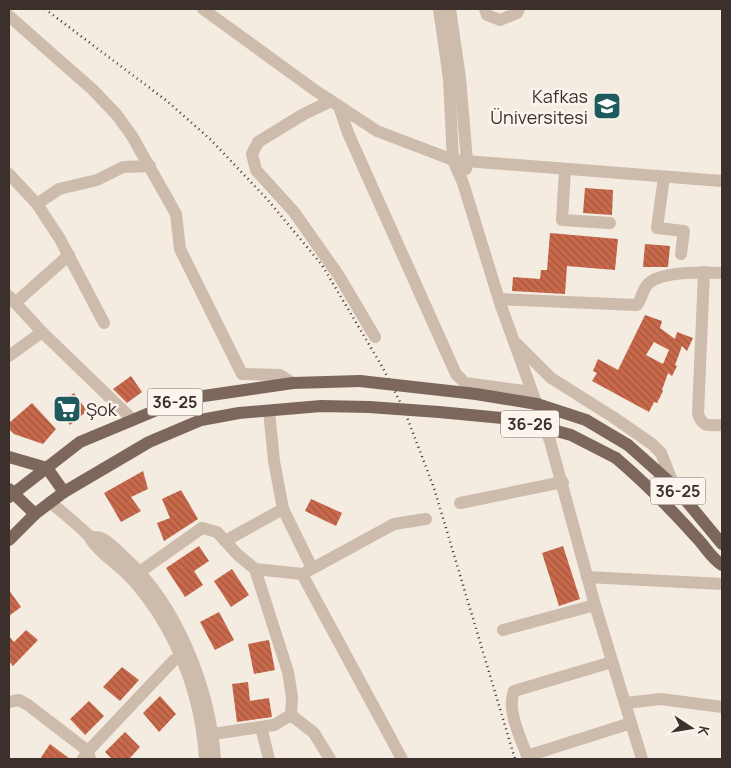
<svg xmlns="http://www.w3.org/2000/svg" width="731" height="768" viewBox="0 0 731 768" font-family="Manrope,sans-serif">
	<defs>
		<pattern id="building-back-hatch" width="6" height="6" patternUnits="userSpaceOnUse" patternTransform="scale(1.25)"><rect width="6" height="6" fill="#c8694b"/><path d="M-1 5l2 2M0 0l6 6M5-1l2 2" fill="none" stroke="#a4573f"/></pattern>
	</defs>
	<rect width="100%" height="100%" fill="#f4ebe1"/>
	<g fill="url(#building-back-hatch)" fill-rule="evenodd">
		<path d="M585,188L613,190L612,215L583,213Z"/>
		<path d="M550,233L618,239L615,270L567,266L565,294L512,291L513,277L540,279L541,270H547Z"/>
		<path d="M645,244L670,246L668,267H643Z"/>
		<path d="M645,315L662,321L660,328L675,339L677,332L693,338L687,351L682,346L675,365L677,366L672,376L668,373L662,390L663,391L657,403L654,402L649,412L592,381L597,373L593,371L598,359L618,370ZM654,342L669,350L663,364L646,355Z"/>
		<path d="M131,376L142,392L127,403L113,389Z"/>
		<path d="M74,393L87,411L70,425L56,407Z"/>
		<path d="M32,403L56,429L43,444L14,434L9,429V423Z"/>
		<path d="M143,471L148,489L131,497L141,511L121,522L104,493Z"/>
		<path d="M181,490L198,519L164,541L157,523L170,518L162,499Z"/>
		<path d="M311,499L342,513L336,526L305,511Z"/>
		<path d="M199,546L209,561L194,571L203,585L185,597L166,568Z"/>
		<path d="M563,546L580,599L559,606L542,553Z"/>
		<path d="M232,569L249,595L231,607L214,581Z"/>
		<path d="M9,590L21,607L9,616Z"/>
		<path d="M219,612L234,640L215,650L200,622Z"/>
		<path d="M26,630L38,640L13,666L9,661V636L14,642Z"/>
		<path d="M269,640L275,670L254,674L248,644Z"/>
		<path d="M122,667L139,680L120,701L103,687Z"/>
		<path d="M248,682L250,701L269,698L272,717L237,722L232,684Z"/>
		<path d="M160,696L176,714L159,732L143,713Z"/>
		<path d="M89,701L104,716L85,735L70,719Z"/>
		<path d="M125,732L140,747L129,759H112L105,752Z"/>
		<path d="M50,744L70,759H40Z"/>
	</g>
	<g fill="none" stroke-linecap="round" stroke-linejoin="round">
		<g stroke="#cdbbac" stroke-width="12">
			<path d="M203,9L316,91L377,131L453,160L722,181"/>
			<path d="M439,9L449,79L453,160L463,183L500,303L550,441L595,605L642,759"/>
			<path d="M450,9L460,78L467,161L466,169"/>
			<path d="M485,9L487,15L500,20L517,13L519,9"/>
			<path d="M9,16L92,89L116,114L132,136L176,214L180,249L242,374L280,375L293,383"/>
			<path d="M331,101L304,114L258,142L252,154L256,170L294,212L339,276L375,337"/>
			<path d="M339,106L348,133L456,374L465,383L531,392"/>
			<path d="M565,169L562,220L610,223"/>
			<path d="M9,174L37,204L60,239L104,323"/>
			<path d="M664,177L657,228L684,231L681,254"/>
			<path d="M37,204L59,189L97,180L123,167L150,166"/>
			<path d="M704,272L698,414C703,428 709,425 722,425"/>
			<path d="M9,296L42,332L132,419"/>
			<path d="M499,299L637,305C642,299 642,290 648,284C660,271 705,272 722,273"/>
			<path d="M15,303L69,255"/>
			<path d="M517,344L551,378L613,417L652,444L661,453L674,486"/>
			<path d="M9,356L42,332"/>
			<path d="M269,411L274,461L283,509L312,568"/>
			<path d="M50,502C63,513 76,523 88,535C91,539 93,544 97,547C107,558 120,567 131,578C176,628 201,693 205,759"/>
			<path d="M460,503L563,482"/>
			<path d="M89,536C93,537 98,537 101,538C109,541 118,551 124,557C178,605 210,690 215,759"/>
			<path d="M225,541L283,509"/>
			<path d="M306,572L394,524L426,519"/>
			<path d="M587,577L722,584"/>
			<path d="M131,578L202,528L217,532L238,555L255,569L302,574L402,759"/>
			<path d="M503,630L595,605"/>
			<path d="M9,702L19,700L28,705L88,751L90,759"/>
			<path d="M625,703L661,699L722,707"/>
			<path d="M291,715L314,733L330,759"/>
			<path d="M261,727L269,759"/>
			<path d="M206,735L274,725L291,715L292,697L288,672L255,569"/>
			<path d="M527,756L631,723"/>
			<path d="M83,759L88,751L174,660L188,654"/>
			<path d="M528,759C522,739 506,712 514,691L612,662"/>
		</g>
		<g stroke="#7d675c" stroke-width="12">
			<path d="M628,445L674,486L722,544"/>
			<path d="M9,457L47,468L64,492"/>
			<path d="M616,458C644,482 671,509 696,537C705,546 711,558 722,565"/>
			<path d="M9,489L35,514"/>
			<path d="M9,497L80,442L183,399L293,383L360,381"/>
			<path d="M9,540L35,514L64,492L149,442L201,420L239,413L321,406L369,407"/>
		</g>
		<path stroke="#3b302b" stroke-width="2.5" stroke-dasharray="1 4" stroke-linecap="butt" d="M45,9L167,101L211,140L267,199L322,265L383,368L405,412L434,488L515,759"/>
		<g stroke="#7d675c" stroke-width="12">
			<path d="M360,381L476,394L537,404L586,420L628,445"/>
			<path d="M369,407L439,412L513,419L571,435L616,458"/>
		</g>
	</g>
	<defs>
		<symbol id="university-square" viewBox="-11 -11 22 22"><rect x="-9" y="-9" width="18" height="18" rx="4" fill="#1f5a5e" stroke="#fbf5ee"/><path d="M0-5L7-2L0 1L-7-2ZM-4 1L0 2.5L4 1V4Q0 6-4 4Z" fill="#fff"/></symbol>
		<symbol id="supermarket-square" viewBox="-11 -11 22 22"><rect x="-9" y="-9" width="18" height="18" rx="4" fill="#1f5a5e" stroke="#fbf5ee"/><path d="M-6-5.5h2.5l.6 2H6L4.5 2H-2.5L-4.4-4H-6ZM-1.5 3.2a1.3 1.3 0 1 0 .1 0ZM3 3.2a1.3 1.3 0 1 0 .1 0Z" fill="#fff"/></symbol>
	</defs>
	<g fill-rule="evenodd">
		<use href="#university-square" x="591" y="90" width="32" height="32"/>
		<use href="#supermarket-square" x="51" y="393" width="32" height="32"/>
	</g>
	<g text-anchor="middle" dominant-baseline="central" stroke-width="5" stroke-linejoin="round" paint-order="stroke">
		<g fill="#fbf5ee" stroke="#756b66" stroke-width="1">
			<rect x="147.5" y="388.5" width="55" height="27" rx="4"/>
			<rect x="501" y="410.5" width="58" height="27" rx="4"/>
			<rect x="650.5" y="477.5" width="55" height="27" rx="4"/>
		</g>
		<g font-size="16" font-weight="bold" fill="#3b302b">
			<text x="175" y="402">36-25</text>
			<text x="530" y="424">36-26</text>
			<text x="678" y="491">36-25</text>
		</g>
		<g font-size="18" fill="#3b302b" stroke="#fbf5ee" text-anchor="end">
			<text x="588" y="96">Kafkas<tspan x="588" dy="21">Üniversitesi</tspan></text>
			<text x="86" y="409" text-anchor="start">Şok</text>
		</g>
	</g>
	<rect width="731" height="768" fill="none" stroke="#3b302b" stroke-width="20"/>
	<g transform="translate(691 728) rotate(102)" stroke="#fbf5ee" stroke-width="4" paint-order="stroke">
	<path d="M0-4L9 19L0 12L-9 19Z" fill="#3b302b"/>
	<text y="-8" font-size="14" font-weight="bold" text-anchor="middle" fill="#3b302b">K</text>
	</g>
</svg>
